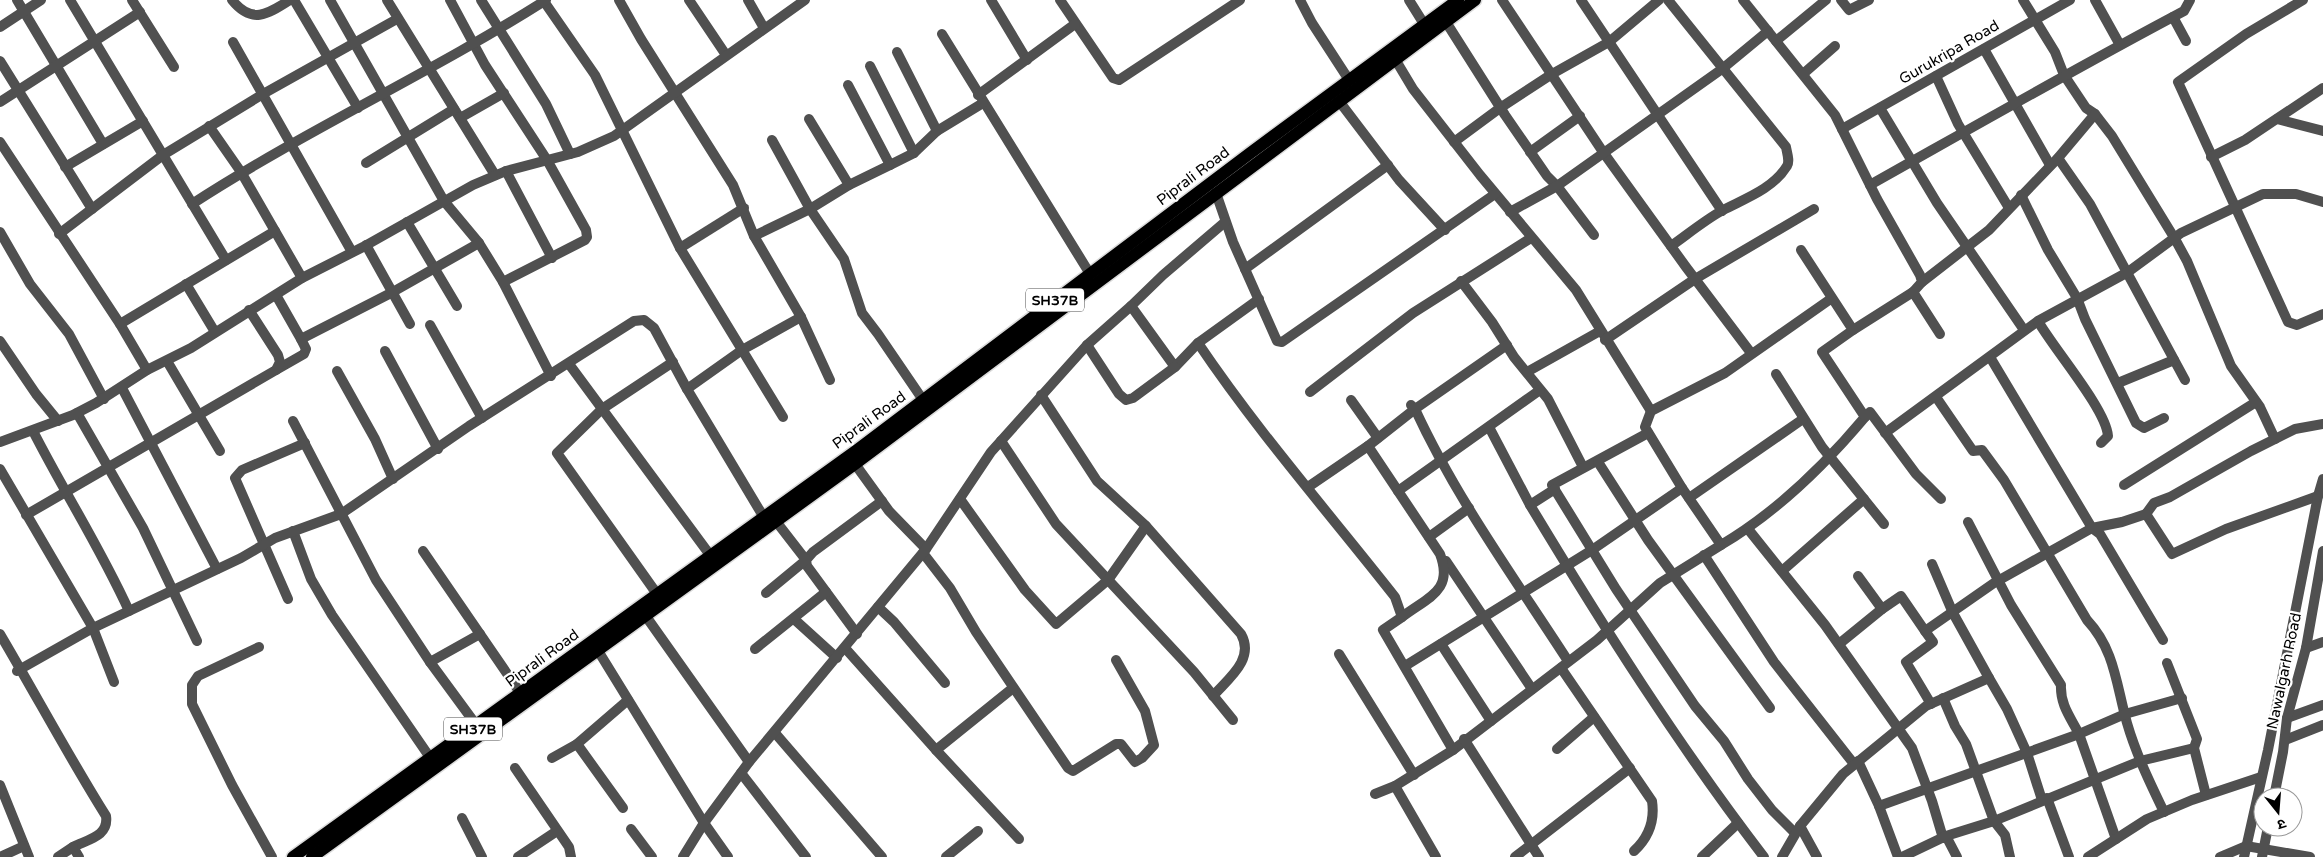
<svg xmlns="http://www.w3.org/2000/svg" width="2323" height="857" viewBox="0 0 2323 857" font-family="'Varela Round','Noto Sans Devanagari',sans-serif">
	<rect width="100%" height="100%" fill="#fff"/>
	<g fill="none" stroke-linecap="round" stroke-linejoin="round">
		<defs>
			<g id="primary">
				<path d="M293,857L857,450L1249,154L1458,0"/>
				<path d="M312,857L855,464L1475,0"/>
			</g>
		</defs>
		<use href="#primary" stroke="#dbdbdb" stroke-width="15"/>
		<g stroke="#505050" stroke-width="10">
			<path d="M17,0L103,144"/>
			<path d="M70,0L226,260"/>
			<path d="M132,0L174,67"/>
			<path d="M232,0C252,25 268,14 290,0"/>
			<path d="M294,0L358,108"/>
			<path d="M330,0L444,201L479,243L503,282L551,376"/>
			<path d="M387,0L495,175"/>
			<path d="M450,0L485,65L547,160L586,230L587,237L585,240L503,282"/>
			<path d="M481,0L546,104L570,154"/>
			<path d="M543,0L595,75L680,248L783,417"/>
			<path d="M619,0L641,39L733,185L754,236L801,317L830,380"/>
			<path d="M689,0L726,55"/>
			<path d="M748,0L764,28"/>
			<path d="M991,0L1027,60"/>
			<path d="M1060,0L1113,78L1119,80L1240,0"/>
			<path d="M1300,0L1312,23L1349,80"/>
			<path d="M1409,0L1424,24"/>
			<path d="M1502,0L1603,152L1686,267L1751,353"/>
			<path d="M1581,0L1722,211"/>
			<path d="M1668,0L1786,147C1787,153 1790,161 1787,166C1773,189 1744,199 1723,210C1705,220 1688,234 1671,246"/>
			<path d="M1743,0L1835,115L1877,199L1920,275L1922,282L1913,292L1853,330"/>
			<path d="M1841,0L1849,10L1869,0"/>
			<path d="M2023,0L2055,52L2064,75L2086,108L2095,114L2112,136L2175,239L2187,261L2231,366L2260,407L2275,439"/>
			<path d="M2095,0L2120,45"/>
			<path d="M2303,0L2246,34L2178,82L2288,322L2297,325L2323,314"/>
			<path d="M2173,17L2186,41"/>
			<path d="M1446,22L1505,115L1547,176L1557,186L1594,235"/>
			<path d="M0,27L41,0"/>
			<path d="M942,34L1090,274"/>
			<path d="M1776,41L1826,0"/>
			<path d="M233,42L352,252"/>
			<path d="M1984,49L2050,165"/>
			<path d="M897,52L937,131"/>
			<path d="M1395,59L1413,89L1480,175L1576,290L1651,411"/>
			<path d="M0,61L92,209"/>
			<path d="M870,66L914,153"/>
			<path d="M1803,74L1835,46"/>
			<path d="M1936,76L1958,124L2009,208"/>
			<path d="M848,85L890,165L914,153L937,131L983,103"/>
			<path d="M978,95L1075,24"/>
			<path d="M1339,101L1399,180L1445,230"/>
			<path d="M0,102L140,12"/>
			<path d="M1880,108L1937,203L2024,330"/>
			<path d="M460,118L504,93"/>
			<path d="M809,119L849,185"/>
			<path d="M2277,119L2323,131"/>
			<path d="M209,126L241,172L302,278"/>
			<path d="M1842,129L2070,0"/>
			<path d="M772,140L810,209L844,259L862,313L878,334L923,400"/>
			<path d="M0,142L120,324L147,370"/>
			<path d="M1454,142L1500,108L1552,74L1609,42L1659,0"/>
			<path d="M1530,152L1580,116"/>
			<path d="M2211,157L2245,140L2323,88"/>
			<path d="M2058,158L2090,204L2185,380"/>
			<path d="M366,163L454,109"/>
			<path d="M65,167L143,121"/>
			<path d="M506,171L552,258"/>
			<path d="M1870,185C1975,126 2078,67 2184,11L2190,0"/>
			<path d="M1216,193L1233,242L1277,341L1282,342L1495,194"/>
			<path d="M2021,195L2048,250L2077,298L2085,319L2136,423L2144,428L2164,418"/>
			<path d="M192,204C306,130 431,73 546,0"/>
			<path d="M1510,212L1557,186L1722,69L1768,31"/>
			<path d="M407,222L457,306"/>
			<path d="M1225,222L1163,275L1131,306L1175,367L1198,343L1259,299"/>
			<path d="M0,232L30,284L69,334L104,399"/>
			<path d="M59,234L163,155L263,94L397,19"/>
			<path d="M754,236L810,209L849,185L890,165"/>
			<path d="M366,245L410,324"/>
			<path d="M680,248L744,208"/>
			<path d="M1801,250L1853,330L1822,352L1865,417C1823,467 1777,512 1721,545L1682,488L1645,427L1651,411L1725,373L1832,298"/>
			<path d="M1245,269L1388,165"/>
			<path d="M1461,281L1492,322L1514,357L1548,399L1583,467"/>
			<path d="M1922,282L1989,230L2058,158L2095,114"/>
			<path d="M186,284L215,332"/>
			<path d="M1913,292L1940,334"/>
			<path d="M276,295L301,339"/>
			<path d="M120,324L275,231"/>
			<path d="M430,325L482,418"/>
			<path d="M1605,340L1695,279L1814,209"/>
			<path d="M0,341L36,394L58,421"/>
			<path d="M1198,343C1258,432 1329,513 1395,597L1402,617L1383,630L1453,750L1597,640L1660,583L1721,545"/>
			<path d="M1087,345L1119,394L1126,400L1133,398L1175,367"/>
			<path d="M385,351L438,449"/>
			<path d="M1990,357L2092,528L2100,534L2163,640"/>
			<path d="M167,361L220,451"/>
			<path d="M569,364L710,555"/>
			<path d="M276,370L304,354L306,349L301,339L391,293L479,243"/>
			<path d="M337,371L375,439L393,479"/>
			<path d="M1527,372L1600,331"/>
			<path d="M1776,374L1822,447L1884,524"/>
			<path d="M2118,383L2174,360"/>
			<path d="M122,388L217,569"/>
			<path d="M687,389L742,350L801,317"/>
			<path d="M1310,392L1413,313L1531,238"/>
			<path d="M1041,395L1097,481L1146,526L1241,634C1255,659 1229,678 1213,696"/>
			<path d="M1936,397L1973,451L1982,450L2004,480L2087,620C2115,650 2116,684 2127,723C2136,754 2150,783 2164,812"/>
			<path d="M1351,400L1378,438"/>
			<path d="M1411,405L1415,409C1456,498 1515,579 1568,661"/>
			<path d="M77,413L143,528L197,641"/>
			<path d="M1865,417L1870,412L1916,474L1941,499"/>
			<path d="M293,421L376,580L430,662L477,726"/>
			<path d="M1489,427L1530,505"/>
			<path d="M33,431C64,492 101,549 129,611"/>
			<path d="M1648,433L1552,485L1616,589L1695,706L1724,741L1748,779L1772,810L1795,833"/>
			<path d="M1885,433L2038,321"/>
			<path d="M1001,441L1056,524L1194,672L1233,720"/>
			<path d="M0,442L73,415L96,403L147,370L191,348L302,278L363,247L473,185L506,171L578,152L614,136L805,0"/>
			<path d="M2101,443L2108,436C2106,409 2053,348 2038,321L2128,272L2181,233L2263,194H2296L2323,202"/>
			<path d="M1598,462L1648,540L1770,708"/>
			<path d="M855,464L889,511L926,549"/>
			<path d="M0,469L93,628L114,682"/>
			<path d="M2124,485L2256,402"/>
			<path d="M1308,487L1368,446"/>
			<path d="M1555,489L1530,505C1603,626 1678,745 1764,857"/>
			<path d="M1398,491L1540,390"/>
			<path d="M2318,496L2226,529L2172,554L2146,514L2154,503L2170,497L2251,451L2295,429L2323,424"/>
			<path d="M1689,498L1803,419"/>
			<path d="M960,499L1025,590L1056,624L1108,580L1146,526"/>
			<path d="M26,515L276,370L280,362L278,355L249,310"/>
			<path d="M1968,522L2011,605L2061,685C2060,705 2071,718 2079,734L2116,839"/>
			<path d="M1748,529L1825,625L1912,748L1932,801L1943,838"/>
			<path d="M293,531L311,579L332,615L431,759"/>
			<path d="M1429,537L1469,508"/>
			<path d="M423,551L521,694"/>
			<path d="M923,553L950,588L976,632L1068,768L1073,771L1116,744H1121L1135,762L1142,758L1154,745L1145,711L1116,660"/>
			<path d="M1704,555L1774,662L1854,764"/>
			<path d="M1446,561L1532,689"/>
			<path d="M1782,571L1864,499"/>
			<path d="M1858,576L1882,609L1901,596L1925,631"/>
			<path d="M657,594L557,453L602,409L673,362"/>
			<path d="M288,599L235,478L242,470L305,443"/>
			<path d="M878,607L894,622L945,683"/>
			<path d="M645,615L749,762"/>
			<path d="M1402,617C1428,597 1454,591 1440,554L1368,446L1415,409L1507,345"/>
			<path d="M794,619L837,658"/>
			<path d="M0,634C36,695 69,757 106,816C109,836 89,839 73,847L79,857"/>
			<path d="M857,634L807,566L806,560L813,552L882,501"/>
			<path d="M1441,644L1491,721"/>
			<path d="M1839,644L1882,609"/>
			<path d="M259,647L198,676L192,685V704L232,785L272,857"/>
			<path d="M845,648L936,750"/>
			<path d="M2306,648L2323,642"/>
			<path d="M597,649L704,823L728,857"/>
			<path d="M755,649L826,592"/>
			<path d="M1339,654L1414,775"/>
			<path d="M430,662L480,634"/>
			<path d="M2167,663L2197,739L2194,748L2206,795"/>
			<path d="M1405,666L1592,550L1682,488"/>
			<path d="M1561,668L1652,801C1655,821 1649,837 1634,851"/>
			<path d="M17,671L93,628L241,558L275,538L341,514L469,426L634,321L644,320L654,328L687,389L763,516L775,520L806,560L766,593"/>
			<path d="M1989,678L2007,709L2027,753L2042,800"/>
			<path d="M1013,688L936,750L1019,839"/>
			<path d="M1943,698L1955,726L1966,744L1994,821L2005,835L2010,857"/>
			<path d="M1931,704L1906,662L1933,642L1925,631L1994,583L2092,528L2122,522L2146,514"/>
			<path d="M2287,718L2323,705"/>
			<path d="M775,733L882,857"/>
			<path d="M1464,739L1539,857"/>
			<path d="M2285,740L2323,725"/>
			<path d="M1557,749L1594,717"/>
			<path d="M552,758L577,744"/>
			<path d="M1858,761L1879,806L1898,857"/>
			<path d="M515,768L569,847L571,857"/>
			<path d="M741,773L806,857"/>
			<path d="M0,785L29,857"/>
			<path d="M1395,786L1436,857"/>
			<path d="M1375,794L1395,786L1453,750"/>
			<path d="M2047,798L2069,857"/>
			<path d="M1879,806L2079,734L2125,714L2182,698"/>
			<path d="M623,808L577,744L628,700"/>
			<path d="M462,818L482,857"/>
			<path d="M1800,826L1817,857"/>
			<path d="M631,829L652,857"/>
			<path d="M1946,836L1957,857"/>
			<path d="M0,857L24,846"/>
			<path d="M58,857L73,847"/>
			<path d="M518,857L557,831"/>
			<path d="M683,857L704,823L749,762L926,549L991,452L1087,345L1131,306"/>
			<path d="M946,857L978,831"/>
			<path d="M1515,857L1630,768"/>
			<path d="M1702,857L1738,823"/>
			<path d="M1782,857L1800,826L1843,774L1926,706L1989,678L1953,613L1932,564"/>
			<path d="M1902,857L1946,836L1994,821L2140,761L2194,748"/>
			<path d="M2088,857L2147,819L2192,800L2261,777"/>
			<path d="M2220,857L2246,846L2310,857"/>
		</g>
		<g stroke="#505050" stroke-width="10">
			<path d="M2274,797L2283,752L2287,718L2306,648L2323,551"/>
			<path d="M2244,857L2268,750L2318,496L2323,479"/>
			<path d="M2262,857L2268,827"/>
		</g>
		<use href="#primary" stroke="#000" stroke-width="12"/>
	</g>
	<g text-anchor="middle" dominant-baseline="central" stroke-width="4.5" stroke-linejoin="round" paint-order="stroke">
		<g fill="#fff" stroke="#4c4c4c" stroke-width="1">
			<rect x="1026" y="288.5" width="58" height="23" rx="4"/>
			<rect x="444" y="717.5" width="58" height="23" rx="4"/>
		</g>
		<g font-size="14" font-weight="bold" fill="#000">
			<text x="1055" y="300">SH37B</text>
			<text x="473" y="729">SH37B</text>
		</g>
		<g font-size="15" fill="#000" stroke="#fff">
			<text transform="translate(1949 52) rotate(-30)">Gurukripa Road</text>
			<text transform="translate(1193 176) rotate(-37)">Piprali Road</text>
			<text transform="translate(869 420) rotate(-36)">Piprali Road</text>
			<text transform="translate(542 658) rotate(-36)">Piprali Road</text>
			<text transform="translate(2284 671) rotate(-78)">Nawalgarh Road</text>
		</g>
	</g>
	<g transform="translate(2278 812) rotate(163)"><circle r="24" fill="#ffffff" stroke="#999999"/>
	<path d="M0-4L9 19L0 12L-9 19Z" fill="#000000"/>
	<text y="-8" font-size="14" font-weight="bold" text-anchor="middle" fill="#000000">उ</text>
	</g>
</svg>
